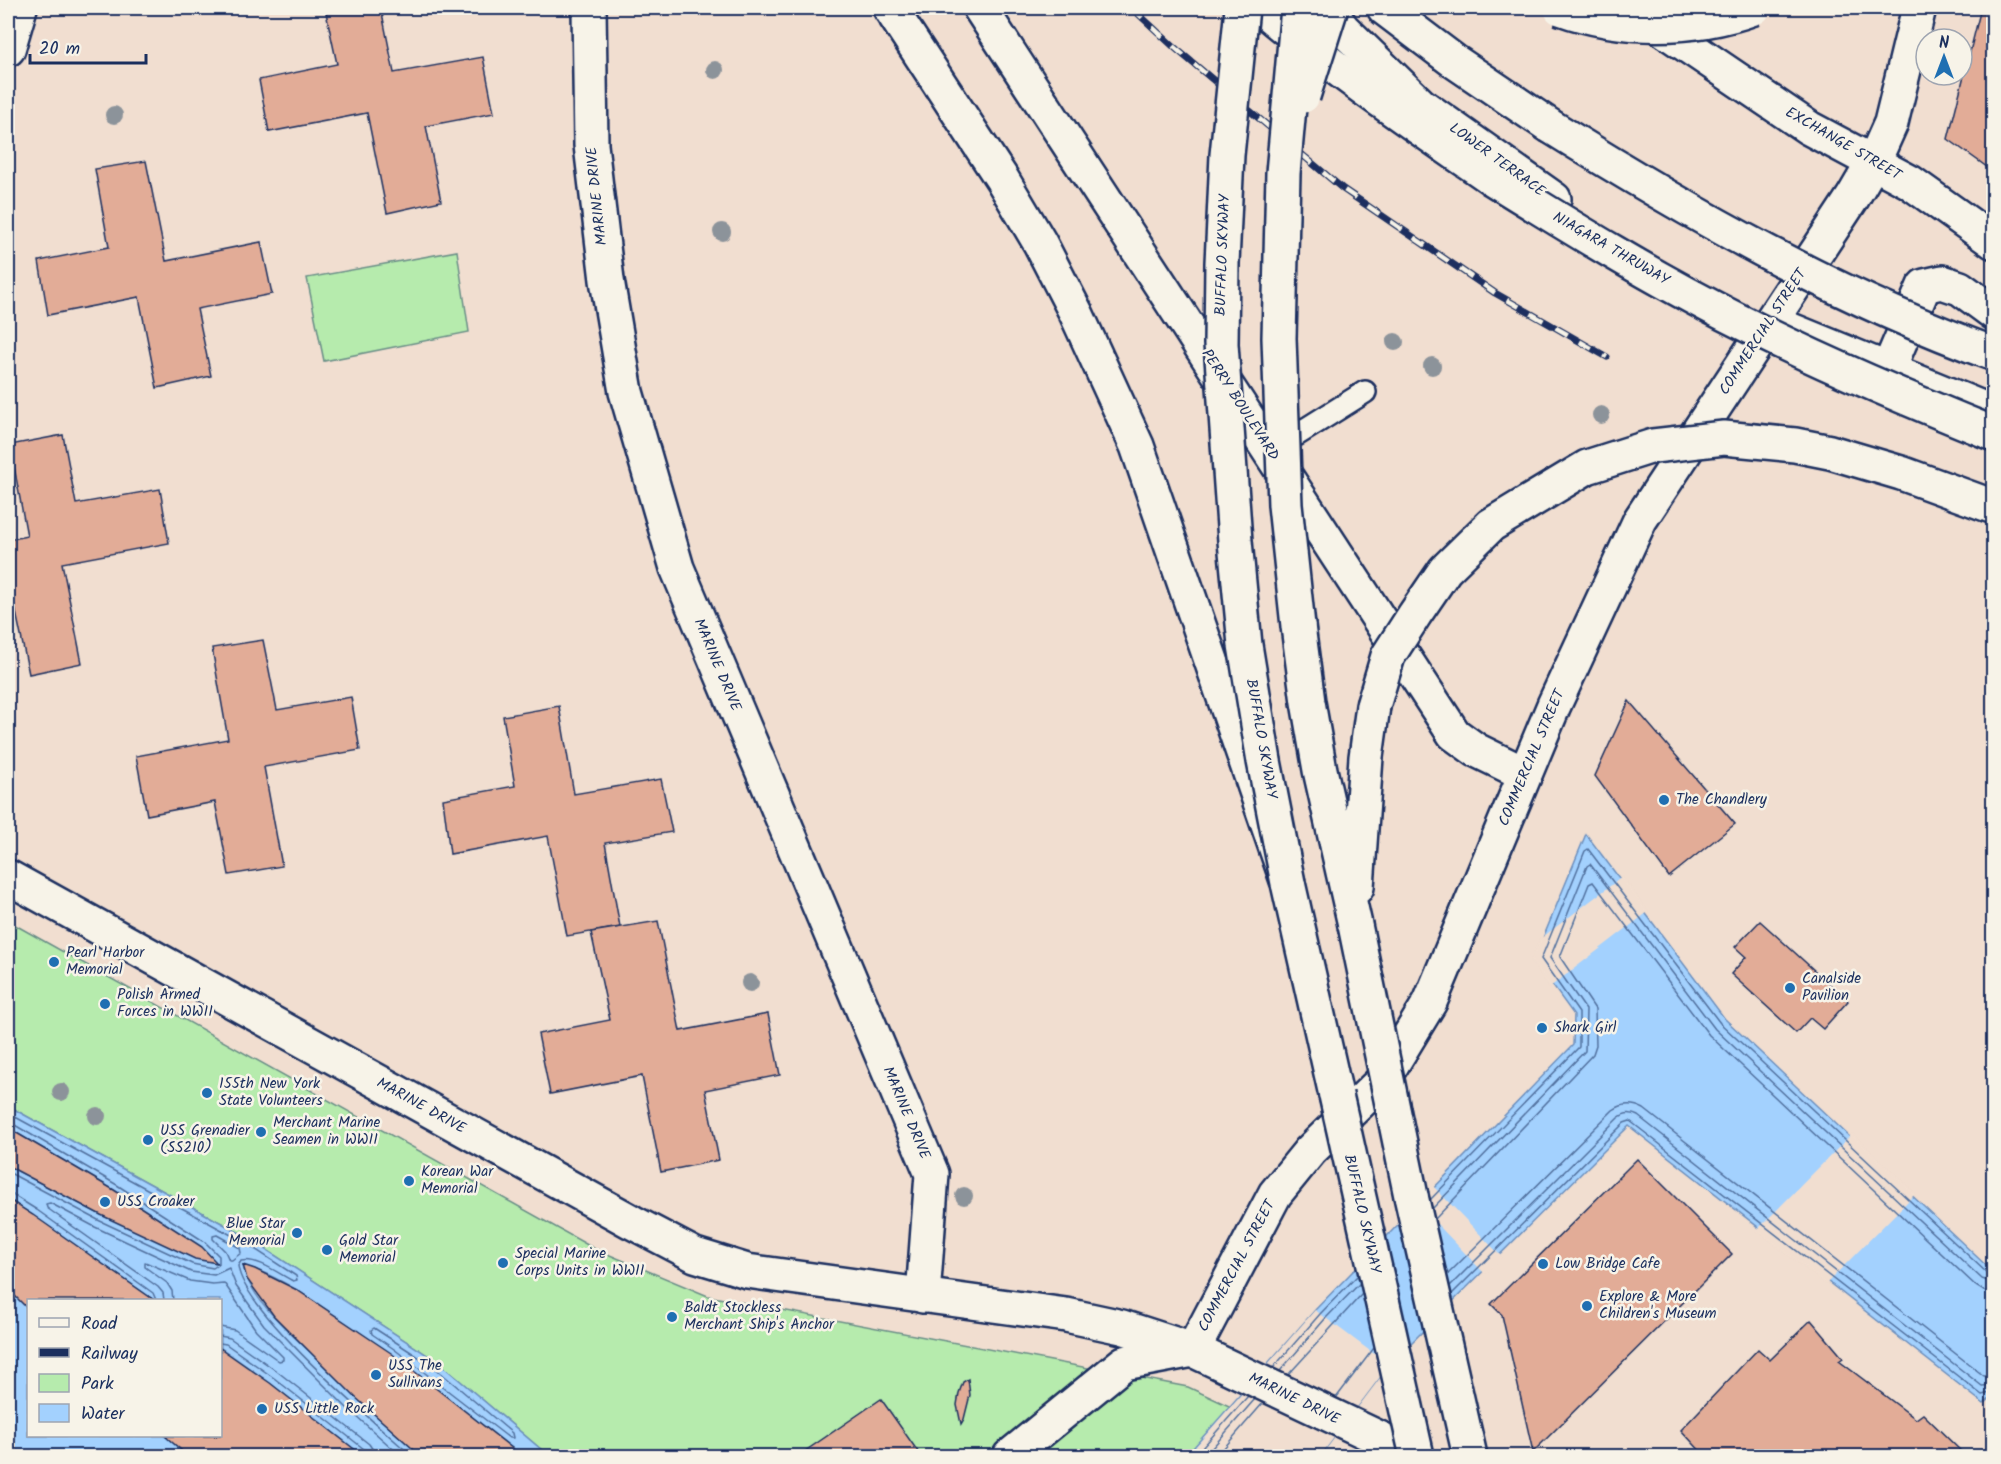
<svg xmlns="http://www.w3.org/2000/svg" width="2001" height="1464" viewBox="0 0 2001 1464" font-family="Kalam,sans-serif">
	<rect width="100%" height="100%" fill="#f1ded0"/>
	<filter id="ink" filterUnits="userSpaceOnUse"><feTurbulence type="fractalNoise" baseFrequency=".0167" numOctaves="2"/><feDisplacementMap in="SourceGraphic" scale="12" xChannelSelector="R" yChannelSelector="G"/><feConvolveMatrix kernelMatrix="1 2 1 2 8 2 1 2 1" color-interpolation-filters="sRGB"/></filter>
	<g filter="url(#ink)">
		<g fill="#b6ebad" stroke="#688d86" stroke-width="1.5">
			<path d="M457,251L469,332L324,361L307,278Z"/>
			<path d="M8,921L593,1248L708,1296L1188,1387L1337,1456H549L438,1362L247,1237L8,1106Z"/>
		</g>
		<g fill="#a3d1fe" stroke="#6d90be" stroke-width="1.5">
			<path d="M1586,834L1725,1019L1993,1272V1396L1984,1404L1629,1126L1389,1365L1320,1456H1186L1315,1310L1573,1045L1574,1015L1534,960Z"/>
			<path d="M8,1106L247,1237L438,1362L549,1456H522C461,1408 400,1360 336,1316C307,1297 277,1274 243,1266C250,1298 287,1330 310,1352C346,1388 383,1423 421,1456H363L270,1383L221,1348L220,1300H154L8,1199V1166L101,1215L202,1247L114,1190L8,1128Z"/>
			<path d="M8,1289L28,1309V1436H165L188,1456H8Z"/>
		</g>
		<g fill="#f1ded0">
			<path d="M1622,877L1648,912L1550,987L1531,961L1540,939Z"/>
			<path d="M1852,1134L1915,1194L1826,1284L1757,1230Z"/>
			<path d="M1432,1185L1502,1257L1485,1274L1416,1202Z"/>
			<path d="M1315,1310L1389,1365L1320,1456H1199L1190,1453Z"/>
		</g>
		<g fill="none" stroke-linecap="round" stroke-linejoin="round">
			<g stroke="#51709e" stroke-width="1.5">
				<path d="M8,1113L244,1242L296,1276L297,1280L293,1281C279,1274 257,1257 241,1261L238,1266C243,1311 375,1423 412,1456"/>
				<path d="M8,1123L13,1124L117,1185L205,1242L219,1256V1264L213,1268L192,1264L98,1220L8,1172"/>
				<path d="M8,1195H13L37,1210L153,1293L156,1300"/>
				<path d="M1430,1200L1579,1047V1013L1541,959L1585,851L1588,849L1720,1023L1987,1273L1994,1275"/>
				<path d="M1432,1209L1585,1051L1586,1010L1550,958L1587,866L1590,864L1715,1029L1982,1279L1994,1283"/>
				<path d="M1435,1219L1593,1054L1596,1045L1595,1009L1560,957L1589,884L1593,882L1709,1035L1976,1286L1984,1291L1994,1292"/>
				<path d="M217,1235L240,1248L241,1253L232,1260H229L225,1251L213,1239V1236Z"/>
				<path d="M1447,1275L1613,1110C1623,1103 1633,1103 1644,1109L1984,1376H1994"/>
				<path d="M1450,1286L1618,1118C1625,1112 1631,1112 1638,1116L1982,1386L1994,1385"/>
				<path d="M1452,1294L1624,1123L1630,1121L1982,1395L1994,1392"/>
				<path d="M164,1300L163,1293L158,1287L47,1208L46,1204L50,1203L95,1227L191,1272L214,1275L229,1268L236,1286L264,1325L346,1407L401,1456"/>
				<path d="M173,1300L172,1291L167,1283L145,1267V1262L190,1281L212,1284L224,1283L256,1330L283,1357V1360L279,1361L235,1330L220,1327"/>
				<path d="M374,1328L434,1367L512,1433L513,1438H509L394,1349L372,1334L371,1330Z"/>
				<path d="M220,1336L230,1338L278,1372L369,1444L373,1450L374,1456"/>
				<path d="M220,1343L226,1344L274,1378L364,1449L366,1456"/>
				<path d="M1273,1368L1320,1314L1358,1275"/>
				<path d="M1280,1371L1325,1319L1360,1283"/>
				<path d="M1288,1375L1362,1294"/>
				<path d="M1336,1398L1374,1348"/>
				<path d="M1195,1456L1248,1396"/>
				<path d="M1205,1456L1255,1399"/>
				<path d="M1217,1456L1263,1403"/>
			</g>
		</g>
		<g fill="#e2ac97" stroke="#1b2f5e" stroke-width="1.5">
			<path d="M325,8H381L394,73L483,57L494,113L426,126L441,201L387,213L367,113L269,132L259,80L337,64Z"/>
			<path d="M1981,8H1994V172L1948,139Z"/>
			<path d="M146,161L166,261L261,242L272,294L197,309L211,376L157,388L139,297L48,315L39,261L109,247L95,169Z"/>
			<path d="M63,435L76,504L160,489L169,543L62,563L82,663L29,674L12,593L8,594V540L27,536L10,445Z"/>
			<path d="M263,640L277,710L351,697L360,750L264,767L282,866L229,875L215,802L147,815L136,756L228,739L212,648Z"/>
			<path d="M1629,701L1735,824L1669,877L1595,776Z"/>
			<path d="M559,706L574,794L661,779L672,832L605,843L620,927L567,936L548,836L450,854L443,799L515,786L503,716Z"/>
			<path d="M658,921L680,1031L768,1014L780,1075L705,1090L719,1160L661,1172L642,1076L550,1094L538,1034L610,1020L591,932Z"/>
			<path d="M1760,921L1848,1001L1823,1029L1810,1018L1796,1033L1731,974L1746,957L1735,947Z"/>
			<path d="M8,1128L114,1190L202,1247L217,1263L195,1259L101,1215L8,1166Z"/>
			<path d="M1637,1159L1732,1254L1533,1452L1502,1315L1491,1304Z"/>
			<path d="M8,1199L33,1215L154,1300H28V1309L8,1289Z"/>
			<path d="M243,1265L255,1269L297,1290L391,1353L522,1456H421L355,1397L274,1316L247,1279Z"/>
			<path d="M1811,1320L1843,1358L1839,1361L1916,1419L1923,1414L1966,1456H1705L1681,1430L1758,1349L1770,1360Z"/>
			<path d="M220,1348L270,1383L363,1456H188L165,1436H220Z"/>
			<path d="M968,1379L970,1395L964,1419L961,1424L957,1405L959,1393L963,1382Z"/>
			<path d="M881,1399L921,1456H798Z"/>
		</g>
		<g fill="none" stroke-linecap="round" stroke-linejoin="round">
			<defs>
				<path id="service" d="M1274,449L1365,392"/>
				<path id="pedestrian" d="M1010,1456L1124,1363L1193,1350"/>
				<g id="minor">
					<path d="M589,8L591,145L607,280L626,392L677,568L932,1174L923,1296"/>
					<path d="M980,8L1454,734L1476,750L1525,774"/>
					<path d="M8,49L20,8"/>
					<path d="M1779,325L1994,413"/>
					<path d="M1888,370L1924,286L1942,282L1960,288L1994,313"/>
				</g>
				<g id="tertiary">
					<path d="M1327,8L1343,29L1421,105L1554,199"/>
					<path d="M1642,15L1809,128L1910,182L1994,242"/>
					<path d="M8,877L632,1222L695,1255L747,1271L1066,1315L1122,1327L1193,1350L1417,1456"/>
					<path d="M1193,1350L1275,1194L1310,1151L1382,1081L1430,1002L1554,705L1640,520L1853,197L1874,161L1891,123L1919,8"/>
				</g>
				<g id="motorway">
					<path d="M890,8L1002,179L1040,243L1076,313L1137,446L1288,883L1336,1095"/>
					<path d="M1261,8C1334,70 1412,123 1490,177"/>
					<path d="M1384,8L1454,61L1550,126"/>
					<path d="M1298,626L1308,702L1320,770L1355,925"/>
					<path d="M1357,887L1366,757L1373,706"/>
					<path d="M1411,1196L1470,1456"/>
				</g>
			</defs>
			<use href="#service" stroke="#1b2f5e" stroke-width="26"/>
			<use href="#pedestrian" stroke="#1b2f5e" stroke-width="38"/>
			<use href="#minor" stroke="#1b2f5e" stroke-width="38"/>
			<use href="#tertiary" stroke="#1b2f5e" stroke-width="38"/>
			<use href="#motorway" stroke="#1b2f5e" stroke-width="38"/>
			<use href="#service" stroke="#f7f3e8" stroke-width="21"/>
			<use href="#pedestrian" stroke="#f7f3e8" stroke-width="33"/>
			<use href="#minor" stroke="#f7f3e8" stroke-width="33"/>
			<use href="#tertiary" stroke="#f7f3e8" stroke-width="33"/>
			<use href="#motorway" stroke="#f7f3e8" stroke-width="33"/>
			<defs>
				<path id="rail" d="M1132,8L1174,47L1343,189L1495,293L1607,357"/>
			</defs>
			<use href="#rail" stroke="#1b2f5e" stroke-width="7"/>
			<use href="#rail" stroke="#f7f3e8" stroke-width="4.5" stroke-dasharray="14" stroke-linecap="butt"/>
			<defs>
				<g id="motorway-bridge">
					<path d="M1242,8L1227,155L1222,263L1221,344L1235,541L1245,645L1264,761L1288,883"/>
					<path d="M1298,8L1283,173L1279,338L1285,505L1298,626"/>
					<path d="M1560,8C1621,30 1694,30 1754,8"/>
					<path d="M1303,96L1331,8"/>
					<path d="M1550,126C1691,214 1837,297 1994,354"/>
					<path d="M1490,177C1572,228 1653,278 1739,321C1822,363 1907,399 1994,434"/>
					<path d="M1373,706L1388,656L1415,614L1445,570L1491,525L1587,467L1653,446L1724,438L1795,445L1830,452L1901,473L1994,507"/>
					<path d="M1355,925L1411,1196"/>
					<path d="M1336,1095L1417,1456"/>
				</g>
			</defs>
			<use href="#motorway-bridge" stroke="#1b2f5e" stroke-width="38" stroke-linecap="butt"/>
			<use href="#motorway-bridge" stroke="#f7f3e8" stroke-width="33"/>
		</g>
		<g fill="#8c939a">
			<circle cx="715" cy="70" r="9"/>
			<circle cx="114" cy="115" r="9"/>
			<circle cx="722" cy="232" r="9"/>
			<circle cx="1395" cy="342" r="9"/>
			<circle cx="1432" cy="366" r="9"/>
			<circle cx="1601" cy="415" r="9"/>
			<circle cx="750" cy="983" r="9"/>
			<circle cx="61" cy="1092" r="9"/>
			<circle cx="97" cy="1116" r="9"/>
			<circle cx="964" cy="1196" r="9"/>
		</g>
	</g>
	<g fill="#1f6fb2" stroke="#f7f3e8" stroke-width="2">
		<circle cx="1664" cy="800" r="6"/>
		<circle cx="54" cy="962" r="6"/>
		<circle cx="1790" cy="988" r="6"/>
		<circle cx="105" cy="1004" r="6"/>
		<circle cx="1542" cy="1028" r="6"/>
		<circle cx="207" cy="1093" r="6"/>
		<circle cx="261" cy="1132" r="6"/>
		<circle cx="148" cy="1140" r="6"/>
		<circle cx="409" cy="1181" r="6"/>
		<circle cx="105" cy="1202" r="6"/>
		<circle cx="297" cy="1233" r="6"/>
		<circle cx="327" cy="1250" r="6"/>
		<circle cx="503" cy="1263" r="6"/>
		<circle cx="1543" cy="1264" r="6"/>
		<circle cx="1587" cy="1306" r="6"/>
		<circle cx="672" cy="1317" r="6"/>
		<circle cx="376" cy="1375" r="6"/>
		<circle cx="262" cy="1409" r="6"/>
	</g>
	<g text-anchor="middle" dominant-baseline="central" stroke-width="5" stroke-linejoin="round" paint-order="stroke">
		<g font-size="15" fill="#1b2f5e" stroke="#f7f3e8">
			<text transform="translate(1843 144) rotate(30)">EXCHANGE STREET</text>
			<text transform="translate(1497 160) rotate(36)">LOWER TERRACE</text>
			<text transform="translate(597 196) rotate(-96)">MARINE DRIVE</text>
			<text transform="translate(1611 249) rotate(30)">NIAGARA THRUWAY</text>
			<text transform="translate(1223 255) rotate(-88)">BUFFALO SKYWAY</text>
			<text transform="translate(1763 332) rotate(-57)">COMMERCIAL STREET</text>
			<text transform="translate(1240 405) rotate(57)">PERRY BOULEVARD</text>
			<text transform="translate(717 665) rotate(67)">MARINE DRIVE</text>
			<text transform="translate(1261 739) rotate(80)">BUFFALO SKYWAY</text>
			<text transform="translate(1532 758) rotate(-67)">COMMERCIAL STREET</text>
			<text transform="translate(421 1106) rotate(29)">MARINE DRIVE</text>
			<text transform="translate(906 1113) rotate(67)">MARINE DRIVE</text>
			<text transform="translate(1362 1214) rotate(77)">BUFFALO SKYWAY</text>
			<text transform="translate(1237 1266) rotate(-62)">COMMERCIAL STREET</text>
			<text transform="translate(1294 1399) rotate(26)">MARINE DRIVE</text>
		</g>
		<g font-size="15" fill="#1b2f5e" stroke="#f7f3e8" text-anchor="start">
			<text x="1676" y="800">The Chandlery</text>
			<text x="66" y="953">Pearl Harbor<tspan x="66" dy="17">Memorial</tspan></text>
			<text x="1802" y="979">Canalside<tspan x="1802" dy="17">Pavilion</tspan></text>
			<text x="117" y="995">Polish Armed<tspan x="117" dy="17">Forces in WWII</tspan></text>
			<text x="1554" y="1028">Shark Girl</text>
			<text x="219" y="1084">155th New York<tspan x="219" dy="17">State Volunteers</tspan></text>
			<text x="273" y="1123">Merchant Marine<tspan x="273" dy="17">Seamen in WWII</tspan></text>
			<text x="160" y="1131">USS Grenadier<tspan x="160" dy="17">(SS210)</tspan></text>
			<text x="421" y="1172">Korean War<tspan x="421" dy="17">Memorial</tspan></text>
			<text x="117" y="1202">USS Croaker</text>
			<text x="285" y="1224" text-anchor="end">Blue Star<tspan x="285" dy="17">Memorial</tspan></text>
			<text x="339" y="1241">Gold Star<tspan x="339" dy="17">Memorial</tspan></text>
			<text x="515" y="1254">Special Marine<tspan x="515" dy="17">Corps Units in WWII</tspan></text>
			<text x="1555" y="1264">Low Bridge Cafe</text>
			<text x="1599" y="1297">Explore &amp; More<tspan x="1599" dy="17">Children's Museum</tspan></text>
			<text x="684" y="1308">Baldt Stockless<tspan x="684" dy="17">Merchant Ship's Anchor</tspan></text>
			<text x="388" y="1366">USS The<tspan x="388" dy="17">Sullivans</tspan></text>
			<text x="274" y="1409">USS Little Rock</text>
		</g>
	</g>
	<rect width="2001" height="1464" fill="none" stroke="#f7f3e8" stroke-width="30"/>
	<rect x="15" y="15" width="1971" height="1434" fill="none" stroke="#1b2f5e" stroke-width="2" filter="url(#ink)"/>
	<rect x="27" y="1299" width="195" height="138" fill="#f7f3e8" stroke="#9fa5b1" stroke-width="1.5"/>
	<rect x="39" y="1318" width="30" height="9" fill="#f7f3e8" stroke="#9fa5b1" stroke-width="1.5"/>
	<text x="81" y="1329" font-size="18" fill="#1b2f5e">Road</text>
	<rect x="39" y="1348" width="30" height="9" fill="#1b2f5e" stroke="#9fa5b1" stroke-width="1.5"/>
	<text x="81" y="1359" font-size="18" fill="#1b2f5e">Railway</text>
	<rect x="39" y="1374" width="30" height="18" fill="#b6ebad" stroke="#9fa5b1" stroke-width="1.5"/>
	<text x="81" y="1389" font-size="18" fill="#1b2f5e">Park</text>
	<rect x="39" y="1404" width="30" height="18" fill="#a3d1fe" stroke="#9fa5b1" stroke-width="1.5"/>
	<text x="81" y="1419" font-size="18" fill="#1b2f5e">Water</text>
	<g transform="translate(1944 57)"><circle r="28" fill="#f7f3e8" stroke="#9fa5b1" stroke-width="1.5"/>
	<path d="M0-4.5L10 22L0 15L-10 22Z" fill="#1f6fb2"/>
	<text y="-9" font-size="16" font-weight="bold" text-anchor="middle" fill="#1b2f5e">N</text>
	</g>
	<path d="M30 54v9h116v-9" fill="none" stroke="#1b2f5e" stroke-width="3"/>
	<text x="39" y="54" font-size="18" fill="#1b2f5e" stroke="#f7f3e8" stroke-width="4.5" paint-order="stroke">20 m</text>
</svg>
